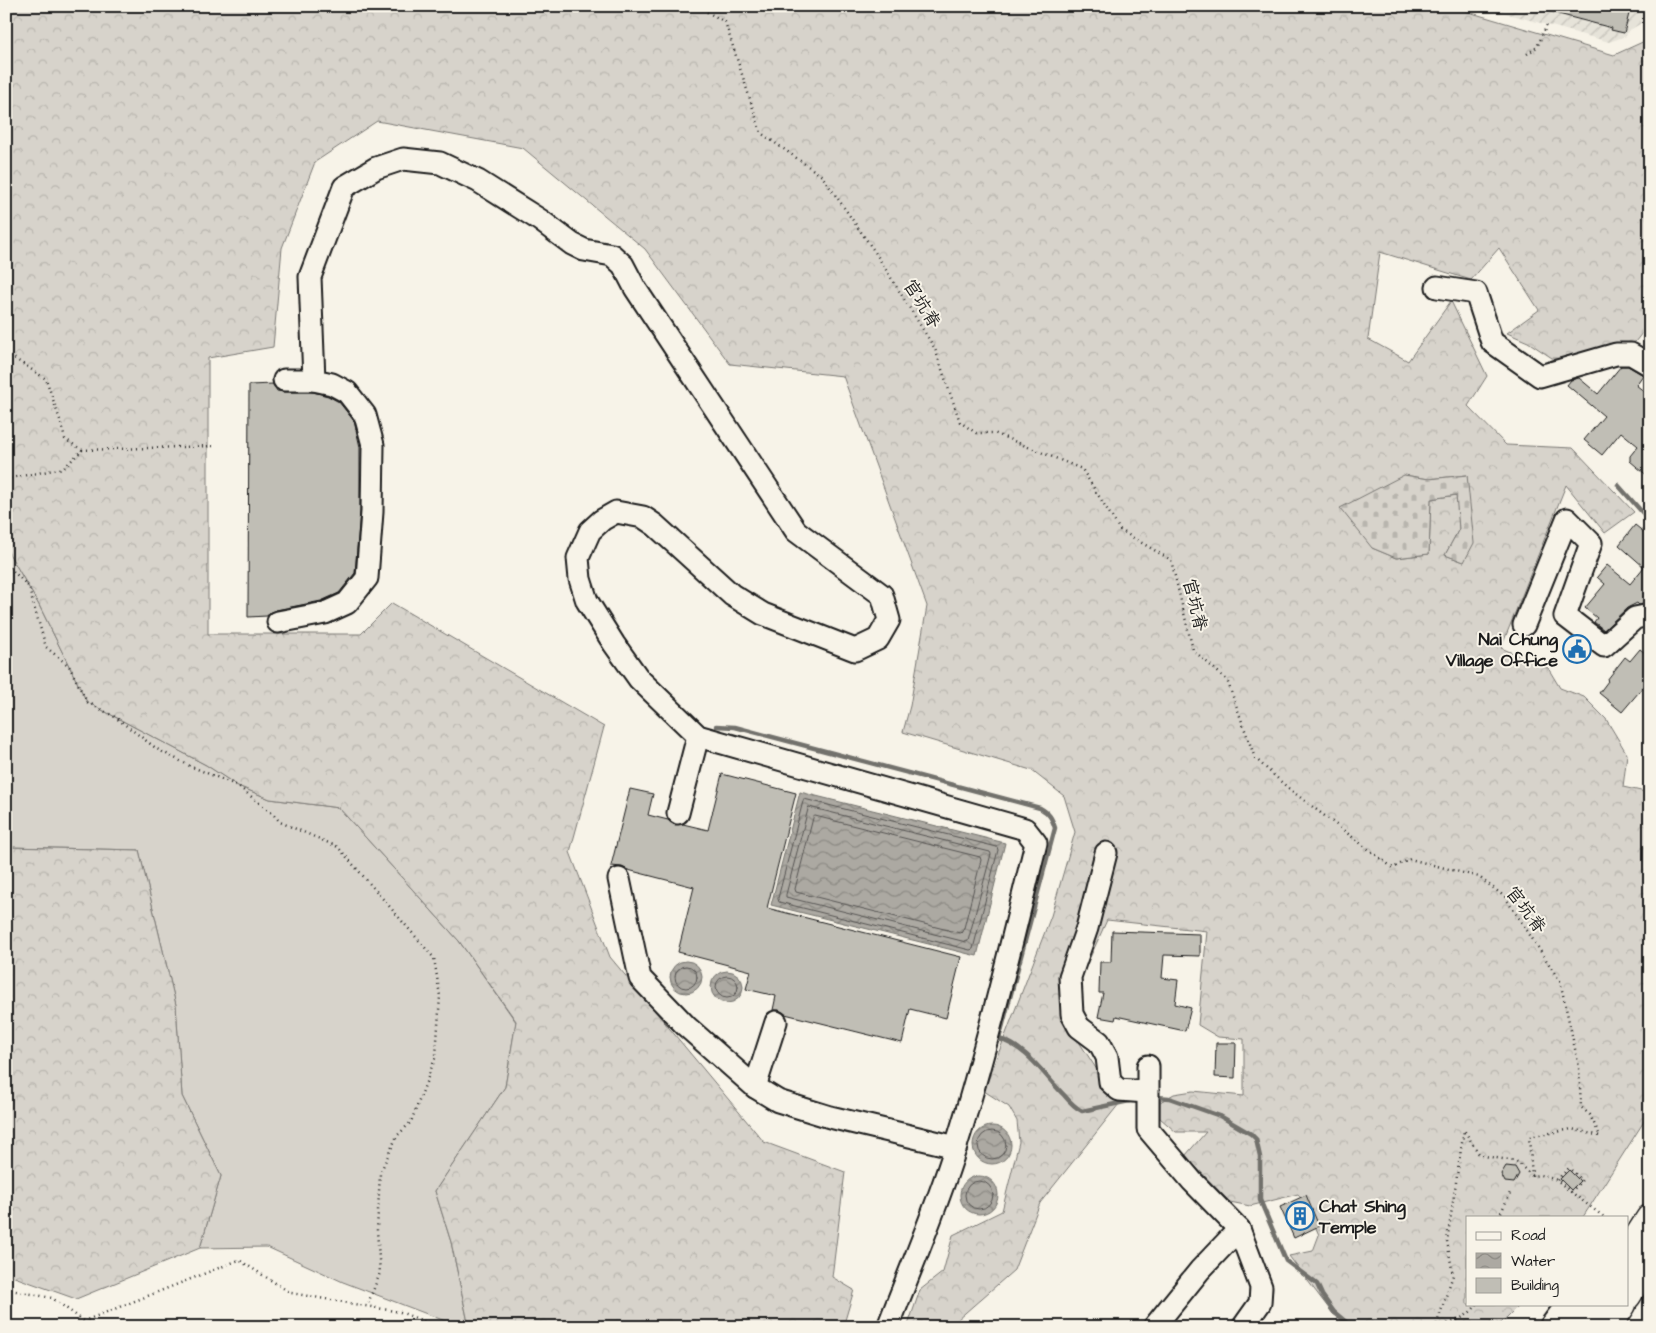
<svg xmlns="http://www.w3.org/2000/svg" width="1656" height="1333" viewBox="0 0 1656 1333" font-family="'Architects Daughter','LXGW WenKai TC',sans-serif">
	<defs>
		<pattern id="industrial-furrows" width="10" height="10" patternUnits="userSpaceOnUse" patternTransform="scale(1.25)"><rect width="10" height="10" fill="#e6e3d9"/><path d="M-1 1l2-2M0 10L10 0M9 11l2-2" fill="none" stroke="#c5c2ba"/></pattern>
		<pattern id="forest-crowns" width="20" height="18" patternUnits="userSpaceOnUse" patternTransform="scale(1.25)"><rect width="20" height="18" fill="#d7d3cb"/><path d="M2 6a3 3 0 1 1 6 0M12 15a3 3 0 1 1 6 0" fill="none" stroke="#b8b5ae"/></pattern>
		<pattern id="cemetery-stones" width="16" height="16" patternUnits="userSpaceOnUse" patternTransform="scale(1.25)"><rect width="16" height="16" fill="#d7d3cb"/><path d="M2 7V4a2 2 0 0 1 4 0v3zM10 15v-3a2 2 0 0 1 4 0v3z" fill="#b8b5ae"/></pattern>
		<pattern id="water-waves" width="16" height="10" patternUnits="userSpaceOnUse" patternTransform="scale(1.25)"><rect width="16" height="10" fill="#aca9a2"/><path d="M0 5q4-4 8 0t8 0" fill="none" stroke="#8b8983"/></pattern>
	</defs>
	<rect width="100%" height="100%" fill="#f7f3e8"/>
	<filter id="ink" filterUnits="userSpaceOnUse"><feTurbulence type="fractalNoise" baseFrequency=".02" numOctaves="2"/><feDisplacementMap in="SourceGraphic" scale="10" xChannelSelector="R" yChannelSelector="G"/><feConvolveMatrix kernelMatrix="1 2 1 2 8 2 1 2 1" color-interpolation-filters="sRGB"/></filter>
	<g filter="url(#ink)">
		<path fill="url(#industrial-furrows)" d="M1494,6H1645L1640,24L1628,31L1626,36L1609,42L1494,10Z"/>
		<path fill="#d7d3cb" stroke="#7a7874" d="M6,548L39,605L87,702L206,765L238,786L270,799L339,808L459,941L516,1022L505,1087L435,1191L451,1242L469,1327H461L343,1282L267,1247L200,1248L221,1176L182,1096L176,1005L139,850L6,847Z"/>
		<g fill="url(#forest-crowns)" stroke="#7a7874" fill-rule="evenodd">
			<path d="M6,6H1448L1614,55L1647,40L1650,31V323L1635,342L1597,350L1578,359L1552,358L1528,342L1507,333L1539,310L1499,248L1471,280L1380,252L1368,339L1408,361L1451,301L1487,376L1468,406L1506,445L1573,448L1634,512L1605,533L1566,485L1501,648L1548,668L1560,688L1584,697L1606,719L1627,754L1623,787L1650,793V1112L1583,1217H1467V1304H1520L1501,1323L1494,1327H1353L1333,1314L1289,1256L1313,1251L1319,1235L1304,1201L1298,1194L1250,1206L1230,1202L1185,1156L1206,1132H1176L1160,1118V1102L1174,1094L1193,1091L1244,1096V1039L1218,1037L1198,1025L1207,931L1107,920L1063,1017L1119,1104L1040,1203L1014,1270L957,1320L908,1325L920,1290L943,1272L953,1235L1002,1211L1019,1142L1017,1121L1009,1107L984,1091L1051,916L1075,832L1064,796L1031,770L903,732L910,706L927,606L843,376L730,364L645,249L523,148L377,121L315,162L282,248L273,347L208,358V634H361L392,603L604,727L570,852L610,957L764,1142L845,1172L832,1277L854,1290L843,1327H469L451,1242L435,1191L505,1087L516,1021L459,941L339,808L270,799L238,786L206,765L87,702L39,605L6,548ZM1404,475L1429,479L1467,475L1464,562L1445,555L1459,529L1457,495L1431,499L1429,554L1396,558L1372,548Z"/>
			<path d="M6,847L139,850L176,1005L182,1096L221,1176L200,1248L76,1299L6,1274Z"/>
		</g>
		<path fill="url(#cemetery-stones)" stroke="#7a7874" d="M1404,475L1429,479L1467,475L1474,543L1464,562L1445,555L1459,529L1456,495L1431,499L1429,554L1396,558L1372,548L1340,508Z"/>
		<g fill="url(#water-waves)" stroke="#72716c">
			<path d="M800,792L1005,843L977,956L771,905Z"/>
			<circle cx="686" cy="977" r="16"/>
			<circle cx="727" cy="987" r="16"/>
			<circle cx="992" cy="1145" r="19"/>
			<circle cx="979" cy="1195" r="19"/>
		</g>
		<g fill="none" stroke-linecap="round" stroke-linejoin="round">
			<g stroke="#565452" stroke-width="1">
				<path d="M804,799L997,847L998,850L973,949L970,950L779,902L778,899Z"/>
				<path d="M809,807L990,852L991,854L968,941L966,942L786,897V895Z"/>
				<path d="M815,816L980,857L981,860L963,932L960,933L796,892L795,889L813,818Z"/>
				<circle cx="686" cy="977" r="11"/>
				<circle cx="727" cy="987" r="11"/>
				<circle cx="992" cy="1145" r="14"/>
				<circle cx="979" cy="1195" r="14"/>
			</g>
			<g stroke="#72716c" stroke-width="4.5">
				<path d="M1459,6C1469,8 1477,11 1486,6"/>
				<path d="M1618,485L1650,521"/>
				<path d="M716,726L735,727L1040,808C1049,813 1052,818 1055,828L999,1039C1026,1046 1045,1076 1064,1095C1069,1101 1074,1107 1082,1111L1134,1100"/>
				<path d="M1157,1097L1169,1098L1220,1116L1251,1134L1256,1139L1260,1157V1200L1286,1261L1317,1284L1322,1295L1334,1312L1352,1327"/>
			</g>
		</g>
		<g fill="#c0beb5" stroke="#1c1c1c">
			<path d="M1544,6H1631L1624,33L1611,30L1612,28L1543,10Z"/>
			<path d="M1621,366H1628L1643,375L1636,385L1650,396V478L1630,461V456L1638,446L1621,432L1602,455L1584,440L1604,416L1567,385L1571,380L1579,378L1598,394Z"/>
			<path d="M273,384L277,391L284,392H313L328,396L339,402L354,421L360,447V511L355,573L339,593L321,601L276,610L270,612L267,616L248,617L249,385Z"/>
			<path d="M1635,525L1650,537V600L1647,603L1639,605L1637,603L1627,608L1604,630L1594,622L1597,618L1585,608L1605,584L1597,577L1607,565L1630,584L1644,567L1619,545Z"/>
			<path d="M1575,639L1588,649L1577,662L1565,651Z"/>
			<path d="M1640,649L1650,657V679L1622,712L1599,693L1608,681L1607,680L1625,657L1630,661Z"/>
			<path d="M722,774L796,793L767,908L961,957L946,1018L910,1009L902,1043L785,1014L779,1010H773L776,996L746,989L751,971L678,952L694,887L628,870L622,867L611,866L630,789L653,794L648,815L668,820L675,825L683,824L708,830Z"/>
			<path d="M1112,931L1200,934V956L1164,955L1162,978L1178,980L1175,1004L1191,1008L1185,1031L1116,1016L1115,1020L1098,1017L1103,993H1099L1100,962H1111Z"/>
			<path d="M1216,1043H1236L1235,1078L1215,1077Z"/>
			<path d="M1506,1166L1515,1167L1519,1174L1514,1183L1505,1182L1501,1174Z"/>
			<path d="M1569,1170L1580,1181L1571,1190L1560,1179Z"/>
			<path d="M1306,1195L1319,1226L1294,1238L1280,1207Z"/>
		</g>
		<g fill="none" stroke-linecap="round" stroke-linejoin="round">
			<defs>
				<g id="minor">
					<path d="M1437,287L1476,293L1492,342L1540,376L1616,354H1631L1650,365"/>
					<path d="M284,380H314"/>
					<path d="M278,622L325,613L347,603L367,578L372,512L373,445L365,415L347,392L332,384L314,380L310,277L344,187L376,168L403,159L440,163L478,181L540,220L572,244L584,250L612,255L623,265L635,288L796,531L882,595L889,620L878,639L855,650L763,614L732,595L655,525L643,517L616,512L602,520L590,531L578,558L580,579L587,601L614,644L639,679L698,736L1025,829L1036,843C1011,945 987,1047 956,1146C937,1208 911,1267 888,1327"/>
					<path d="M1524,625L1567,519L1591,543L1565,616L1604,646L1635,618L1650,615"/>
					<path d="M678,813L698,736"/>
					<path d="M1106,853L1087,928L1070,977L1072,1014L1079,1027L1099,1042L1107,1057L1110,1082L1119,1090L1147,1092"/>
					<path d="M619,879L640,978L686,1026L755,1087L778,1101L830,1117L956,1147"/>
					<path d="M1148,1066V1129L1192,1181L1239,1229L1261,1287L1260,1303L1243,1327"/>
					<path d="M755,1087L776,1022"/>
					<path d="M1154,1327L1200,1270L1239,1229"/>
					<path d="M1550,1327L1567,1304"/>
				</g>
				<g id="major">
					<path d="M1627,1255L1650,1219"/>
					<path d="M1627,1295L1650,1258"/>
					<path d="M1577,1327L1594,1304"/>
					<path d="M1607,1327L1622,1304"/>
				</g>
			</defs>
			<use href="#minor" stroke="#1c1c1c" stroke-width="25"/>
			<use href="#major" stroke="#1c1c1c" stroke-width="31"/>
			<g stroke="#1c1c1c" stroke-width="2.5" stroke-dasharray="1 4" stroke-linecap="butt">
				<path d="M700,6V8L725,22L761,133L822,176L875,252L935,349L960,422L976,433H994L1082,469L1120,530L1171,560L1193,650L1227,680L1255,758L1288,788L1393,868L1410,859L1479,877L1505,897L1560,981L1579,1067L1581,1107L1590,1115L1600,1136L1572,1129L1529,1137L1532,1176"/>
				<path d="M1527,54L1537,47L1547,25"/>
				<path d="M6,353L46,379L60,420L65,439L82,450L64,468L6,479"/>
				<path d="M82,450L213,446"/>
				<path d="M6,564L28,586L46,647L69,666L87,702L115,717L157,749L190,766L238,786L273,814L280,822L338,847L434,958L440,996L436,1056L411,1122L397,1136L380,1173L377,1230L380,1273L367,1306"/>
				<path d="M1557,1180L1569,1168L1582,1180L1571,1192"/>
				<path d="M1499,1217L1510,1193"/>
				<path d="M6,1289L52,1298L84,1321L239,1260L291,1293L400,1312L439,1327"/>
				<path d="M1477,1304C1468,1318 1452,1323 1436,1326L1453,1275L1447,1241L1464,1130L1479,1154L1484,1156L1516,1161L1532,1176L1540,1175L1557,1180L1571,1192L1604,1217"/>
			</g>
			<use href="#minor" stroke="#f7f3e8" stroke-width="21"/>
			<use href="#major" stroke="#f7f3e8" stroke-width="28"/>
		</g>
	</g>
	<defs>
		<symbol id="civic-ring" viewBox="-11 -11 22 22"><circle r="9.5" fill="#f7f3e8" stroke="#1f6fb2" stroke-width="1.5"/><path d="M-.6-6.5H3V-4.5H.6V-3L4-1V1h2V6H-6V1h2V-1L-.6-3ZM-1.2 2.5V6h2.4V2.5Z" fill="#1f6fb2"/></symbol>
		<symbol id="building-ring" viewBox="-11 -11 22 22"><circle r="9.5" fill="#f7f3e8" stroke="#1f6fb2" stroke-width="1.5"/><path d="M-4-6H4V6H1V3H-1V6H-4ZM-2.5-4.3h1.7v1.8h-1.7ZM.8-4.3h1.7v1.8H.8ZM-2.5-1h1.7V.8h-1.7ZM.8-1h1.7V.8H.8Z" fill="#1f6fb2"/></symbol>
	</defs>
	<g fill-rule="evenodd">
		<use href="#civic-ring" x="1561" y="633" width="32" height="32"/>
		<use href="#building-ring" x="1284" y="1200" width="32" height="32"/>
	</g>
	<g text-anchor="middle" dominant-baseline="central" stroke-width="4" stroke-linejoin="round" paint-order="stroke">
		<g font-size="18" fill="#1c1c1c" stroke="#f7f3e8">
			<text transform="translate(922 304) rotate(58)">官坑脊</text>
			<text transform="translate(1195 605) rotate(76)">官坑脊</text>
			<text transform="translate(1526 910) rotate(53)">官坑脊</text>
		</g>
		<g font-size="18" font-weight="bold" fill="#1c1c1c" stroke="#f7f3e8" text-anchor="end">
			<text x="1558" y="639">Nai Chung<tspan x="1558" dy="21">Village Office</tspan></text>
			<text x="1319" y="1206" text-anchor="start">Chat Shing<tspan x="1319" dy="21">Temple</tspan></text>
		</g>
	</g>
	<rect width="1656" height="1333" fill="none" stroke="#f7f3e8" stroke-width="25"/>
	<rect x="12" y="12" width="1631" height="1308" fill="none" stroke="#1c1c1c" stroke-width="2" filter="url(#ink)"/>
	<rect x="1466" y="1216" width="162" height="90" fill="#f7f3e8" stroke="#9f9d96"/>
	<rect x="1476" y="1232" width="25" height="8" fill="#f7f3e8" stroke="#9f9d96"/>
	<text x="1511" y="1240" font-size="15" fill="#1c1c1c">Road</text>
	<rect x="1476" y="1253" width="25" height="15" fill="url(#water-waves)" stroke="#9f9d96"/>
	<text x="1511" y="1266" font-size="15" fill="#1c1c1c">Water</text>
	<rect x="1476" y="1278" width="25" height="15" fill="#c0beb5" stroke="#9f9d96"/>
	<text x="1511" y="1290" font-size="15" fill="#1c1c1c">Building</text>
</svg>
